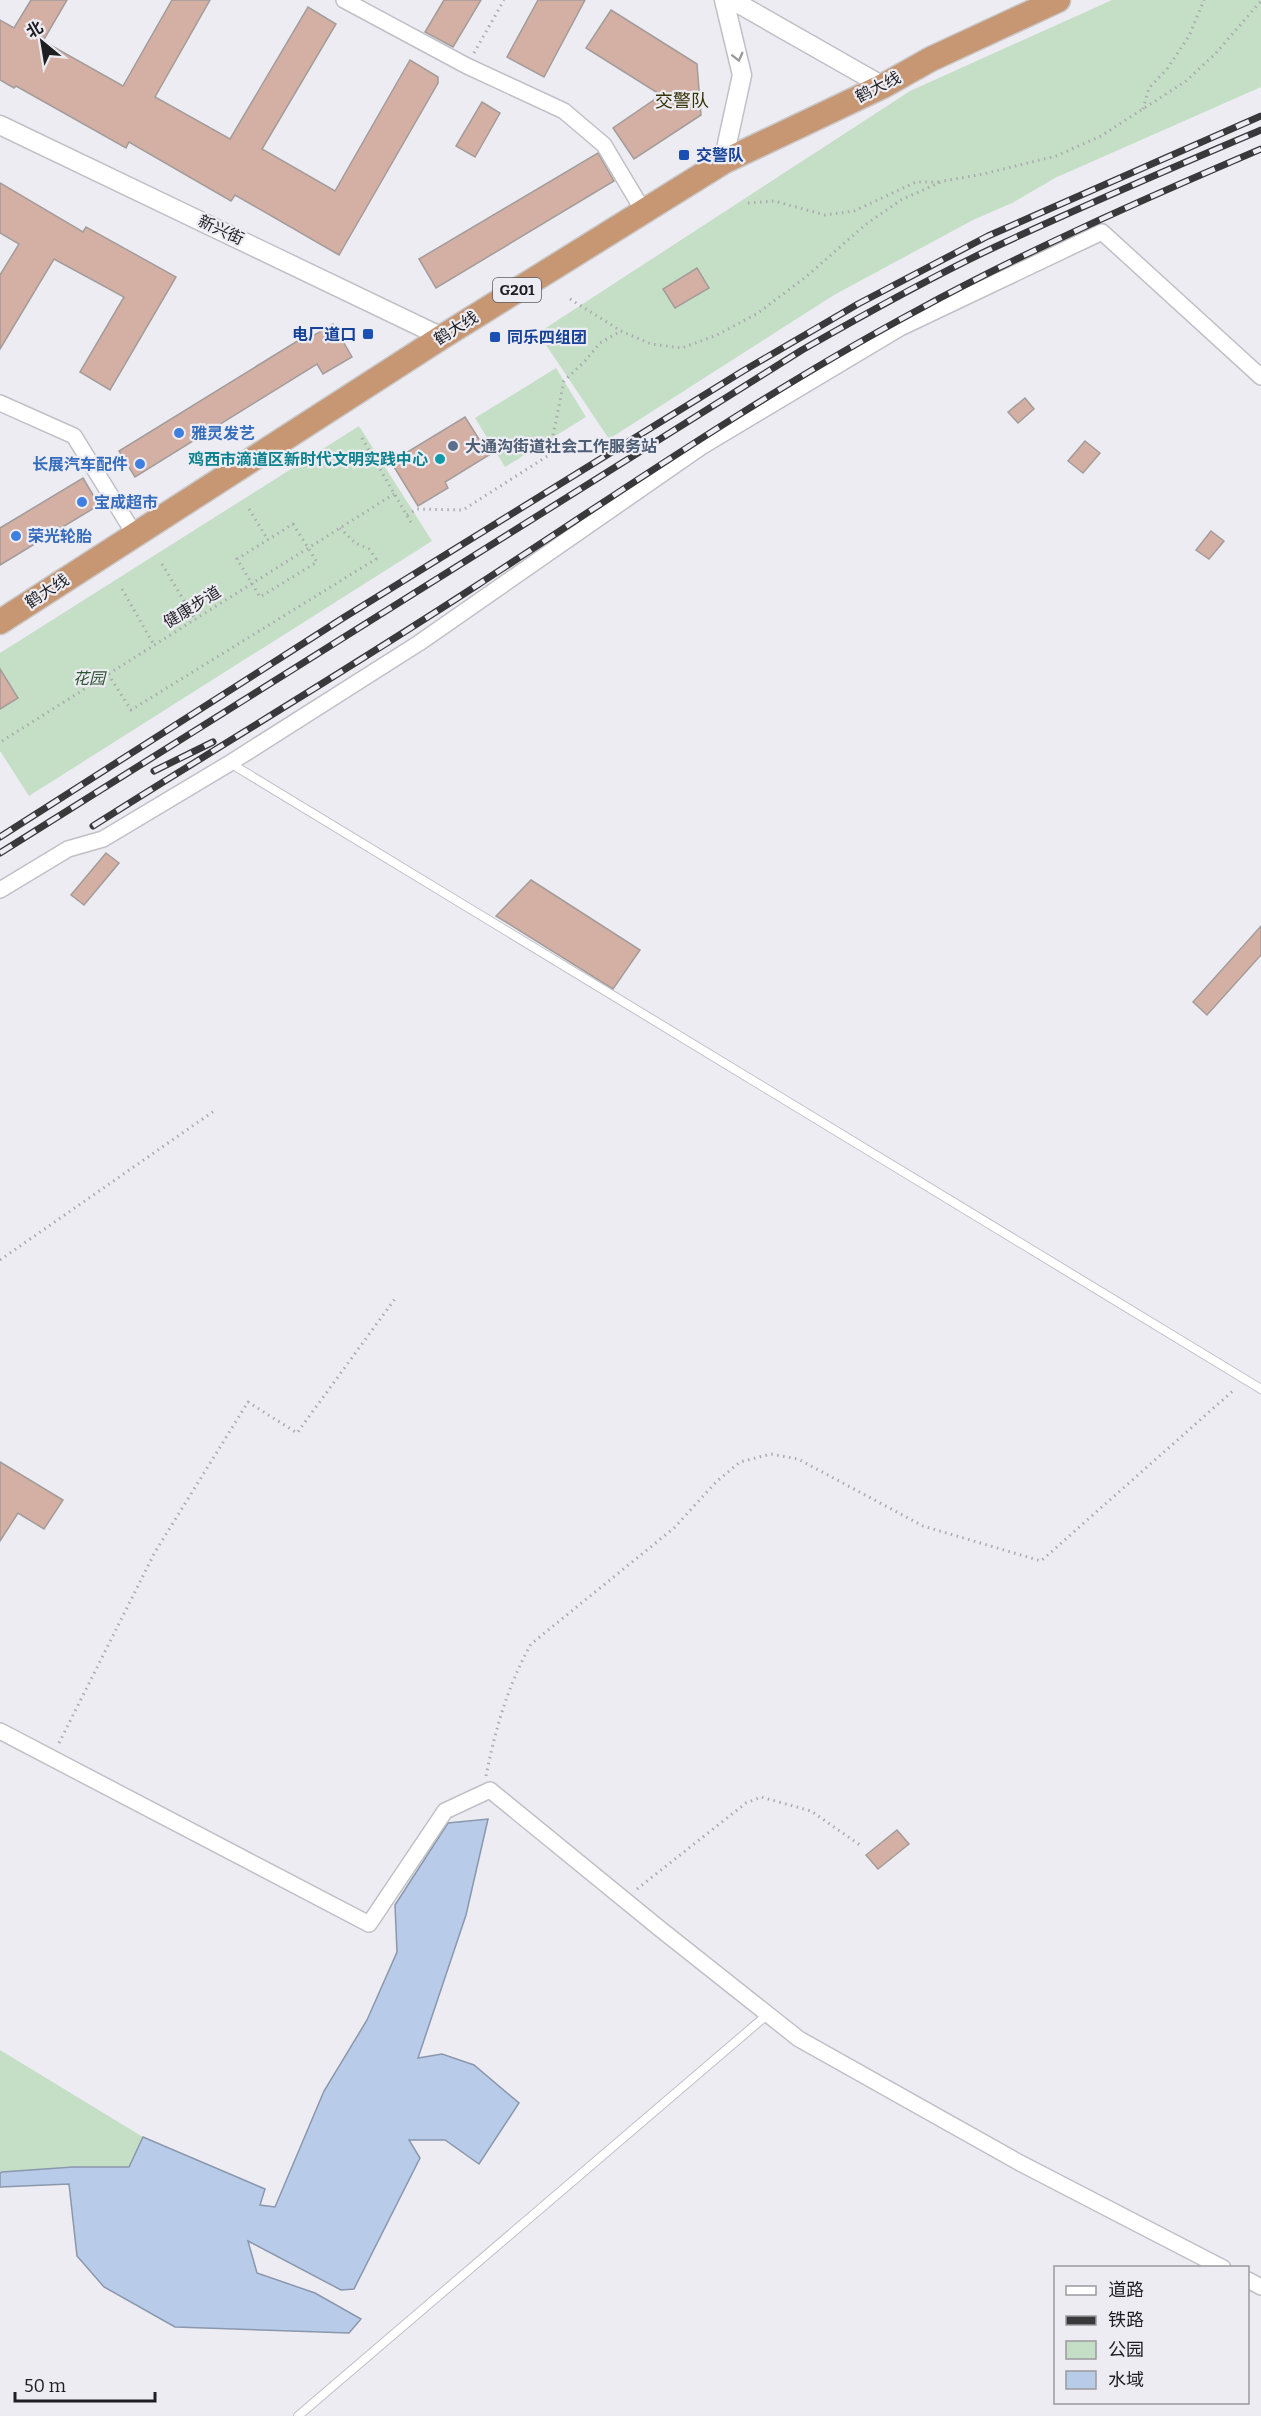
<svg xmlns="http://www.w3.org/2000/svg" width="1261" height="2416" viewBox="0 0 1261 2416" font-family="Bitter,'Noto Sans SC',serif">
	<rect width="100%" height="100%" fill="#edecf3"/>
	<g fill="#c5dfc7">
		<path d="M1112,0H1261V87L1055,178L1012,203L973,220L834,295L609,439L538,333L910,91Z"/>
		<path d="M556,368L586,417L505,467L475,418Z"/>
		<path d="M359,426L432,541L29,796L0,751V653Z"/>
		<path d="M0,2050L143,2137L129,2167H73L0,2173Z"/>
	</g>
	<path fill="#b8cbe8" stroke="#8a97ad" stroke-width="1.5" d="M488,1819L466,1915L418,2058L442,2054L474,2065L519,2103L479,2164L445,2140H409L420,2158L354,2289L341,2290L248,2241L257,2273L315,2293L361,2319L349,2333L175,2327L104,2287L77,2256L69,2184L0,2187V2173L2,2172L73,2167H129L143,2137L265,2189L260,2205L275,2207L324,2091L367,2020L397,1952L395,1905L448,1823Z"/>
	<g fill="#d4afa4" stroke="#a39c9a" stroke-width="1.5">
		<path d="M31,0H67L43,41L123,86L172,0H210L155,97L230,139L308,7L336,24L262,149L335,191L410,60L438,77V83L339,255L235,195L231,201L129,142L126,148L16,86L14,88L0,80V20L14,28Z"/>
		<path d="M444,0H481L453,47L425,32Z"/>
		<path d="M538,0H585L544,77L507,57Z"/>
		<path d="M611,10L697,64L701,115L634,159L613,128L661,95L586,48Z"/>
		<path d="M482,102L500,113L475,157L456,146Z"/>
		<path d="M598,153L614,181L436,288L419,259Z"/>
		<path d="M0,183L83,232L86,227L176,277L110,390L80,372L124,297L54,259L0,349V275L19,244L0,233Z"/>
		<path d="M697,268L709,288L675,308L663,289Z"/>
		<path d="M333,324L352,357L323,374L317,364L135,477L119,451L299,340L301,343Z"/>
		<path d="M1025,398L1034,409L1018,423L1008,412Z"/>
		<path d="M465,417L489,455L445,482L448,488L418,506L391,462Z"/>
		<path d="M1085,441L1100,453L1083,473L1068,461Z"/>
		<path d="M83,478L99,505L0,565V528Z"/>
		<path d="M1211,531L1224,541L1209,559L1196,550Z"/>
		<path d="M0,669L18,698L0,709Z"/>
		<path d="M106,853L119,863L84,905L71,895Z"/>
		<path d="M531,880L640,950L613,989L496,916Z"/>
		<path d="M1261,926V955L1207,1015L1193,1002Z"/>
		<path d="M0,1462L63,1500L44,1529L18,1513L0,1541Z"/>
		<path d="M897,1830L909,1844L878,1869L866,1855Z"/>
	</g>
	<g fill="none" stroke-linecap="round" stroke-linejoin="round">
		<defs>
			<g id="service">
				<path d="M230,763L1261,1389"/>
				<path d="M298,2416L768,2014"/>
			</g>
			<g id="minor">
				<path d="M344,0L467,66L564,111L604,145L644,212"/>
				<path d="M0,403L74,436L135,535"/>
				<path d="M0,890L68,849L103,839L230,763L419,643L701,447L900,328L1102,232L1261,377"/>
				<path d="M0,1731L369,1924L445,1811L490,1790L659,1928L799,2039L1020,2163L1223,2268"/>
				<path d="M1248,2280L1261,2287"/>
			</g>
			<g id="tertiary">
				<path d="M732,0L883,86"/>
				<path d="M0,125L442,337"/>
				<path d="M723,162L742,75L724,0"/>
			</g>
			<path id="trunk" d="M0,622L442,337L723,162L883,86L931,59L1058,0"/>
		</defs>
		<use href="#service" stroke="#c0c0c7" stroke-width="10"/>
		<use href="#minor" stroke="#c0c0c7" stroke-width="18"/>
		<use href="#tertiary" stroke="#c0c0c7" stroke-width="21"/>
		<use href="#trunk" stroke="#c9c9ca" stroke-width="27"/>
		<g stroke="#ababb0" stroke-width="3" stroke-dasharray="1.5 4.5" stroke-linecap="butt">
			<path d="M474,53L504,0"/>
			<path d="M1143,109L1149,88L1167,69L1189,36L1204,0"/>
			<path d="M748,203L774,201L825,215L854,211L916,182H941"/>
			<path d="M570,299L621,331L651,344L682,348L717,335L758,313L807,276L865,225L901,200L943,181L979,175L1056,156L1101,136L1186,81L1216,53L1261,1"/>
			<path d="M362,438L413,526"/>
			<path d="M249,509L268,540"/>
			<path d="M407,515L417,509L463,510L549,455L564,381L585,361L600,343L621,331"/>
			<path d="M293,524L317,562L260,597L237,559Z"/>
			<path d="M162,564L195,619"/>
			<path d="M122,589L154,645"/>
			<path d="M108,674L131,710L376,559L369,549L355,543L340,528"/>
			<path d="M2,741L394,494"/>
			<path d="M0,1260L214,1111"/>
			<path d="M59,1743L155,1552L248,1402L297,1433L397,1296"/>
			<path d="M486,1776C495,1730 508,1685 531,1644L674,1528L716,1482L740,1462L771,1454L798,1459L923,1526L1041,1561L1235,1389"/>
			<path d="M637,1889L746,1803L761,1797L811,1811L860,1845"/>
		</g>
		<use href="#service" stroke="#fff" stroke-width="8"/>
		<use href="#minor" stroke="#fff" stroke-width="15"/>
		<use href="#tertiary" stroke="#fff" stroke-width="18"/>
		<use href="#trunk" stroke="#c79673" stroke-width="24"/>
		<defs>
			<g id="rail">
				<path d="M154,771L213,742"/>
				<path d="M93,826C221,745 352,667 479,584C623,490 765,392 916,311C1028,250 1144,199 1261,149"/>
				<path d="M0,837L343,618L743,371L858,304L988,236L1261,116"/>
				<path d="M0,853L802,350C865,314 929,278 995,247C1082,206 1172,168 1261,130"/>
			</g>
		</defs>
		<use href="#rail" stroke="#39393c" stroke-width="7"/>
		<use href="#rail" stroke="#edecf3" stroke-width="4.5" stroke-dasharray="14" stroke-linecap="butt"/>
	</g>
	<defs><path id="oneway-chevron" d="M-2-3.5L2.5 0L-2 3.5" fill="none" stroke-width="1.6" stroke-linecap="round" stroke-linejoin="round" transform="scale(1.5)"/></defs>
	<use stroke="#9a9a9c" href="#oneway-chevron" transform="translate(738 57) rotate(76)"/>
	<g fill="#1a4fb4" stroke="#edecf3" stroke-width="2">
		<rect x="678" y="149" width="12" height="12" rx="3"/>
		<rect x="362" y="328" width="12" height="12" rx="3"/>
		<rect x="489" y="331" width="12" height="12" rx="3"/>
	</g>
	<g fill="#3f7fe0" stroke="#edecf3" stroke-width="2">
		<circle cx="179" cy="433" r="6"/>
		<circle cx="140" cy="464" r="6"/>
		<circle cx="82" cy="502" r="6"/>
		<circle cx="16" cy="536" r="6"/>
	</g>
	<circle fill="#5c6f8a" stroke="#edecf3" stroke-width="2" cx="453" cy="446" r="6"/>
	<circle fill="#0f9aa8" stroke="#edecf3" stroke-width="2" cx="440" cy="459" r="6"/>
	<g text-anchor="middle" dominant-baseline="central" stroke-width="4.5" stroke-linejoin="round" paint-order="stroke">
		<rect fill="#edecf3" stroke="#5d5c61" stroke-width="1.5" x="493" y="278" width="48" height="24" rx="4.5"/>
		<g font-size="15" font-weight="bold" fill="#1f1f22">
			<text x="517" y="290">G201</text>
		</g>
		<g font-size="16" fill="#1f1f22" stroke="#edecf3">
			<text transform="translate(878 87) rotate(-27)">鹤大线</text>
			<text transform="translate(221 230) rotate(25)">新兴街</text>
			<text transform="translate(456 328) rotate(-32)">鹤大线</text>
			<text transform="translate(47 591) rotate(-33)">鹤大线</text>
			<text transform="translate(192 607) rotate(-32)">健康步道</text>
		</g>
		<g font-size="16" font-weight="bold" fill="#164399" stroke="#edecf3" text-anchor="start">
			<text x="696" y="155">交警队</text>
			<text x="356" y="334" text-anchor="end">电厂道口</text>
			<text x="507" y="337">同乐四组团</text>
		</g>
		<g font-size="16" font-weight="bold" fill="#366cbe" stroke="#edecf3" text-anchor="start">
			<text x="191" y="433">雅灵发艺</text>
			<text x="128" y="464" text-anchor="end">长展汽车配件</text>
			<text x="94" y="502">宝成超市</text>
			<text x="28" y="536">荣光轮胎</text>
		</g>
		<g font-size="16" font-weight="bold" fill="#4e5e75" stroke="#edecf3" text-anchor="start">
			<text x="465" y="446">大通沟街道社会工作服务站</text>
		</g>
		<g font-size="16" font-weight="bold" fill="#0d838f" stroke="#edecf3" text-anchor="end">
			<text x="428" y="459">鸡西市滴道区新时代文明实践中心</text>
		</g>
		<g font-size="16" font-style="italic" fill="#2b5430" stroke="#edecf3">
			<text x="89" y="678">花园</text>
		</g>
		<g font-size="18" fill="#343207" stroke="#edecf3">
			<text x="682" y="101">交警队</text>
		</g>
	</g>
	<rect x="1054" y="2266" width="195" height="138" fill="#edecf3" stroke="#9b9a9f" stroke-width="1.5"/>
	<rect x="1066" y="2286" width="30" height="9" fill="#ffffff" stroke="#9b9a9f" stroke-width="1.5"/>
	<text x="1108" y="2296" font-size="18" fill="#1f1f22">道路</text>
	<rect x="1066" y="2316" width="30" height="9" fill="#39393c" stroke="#9b9a9f" stroke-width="1.5"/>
	<text x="1108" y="2326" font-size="18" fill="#1f1f22">铁路</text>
	<rect x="1066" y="2341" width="30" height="18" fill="#c5dfc7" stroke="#9b9a9f" stroke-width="1.5"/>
	<text x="1108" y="2356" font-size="18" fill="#1f1f22">公园</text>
	<rect x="1066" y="2371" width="30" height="18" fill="#b8cbe8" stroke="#9b9a9f" stroke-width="1.5"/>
	<text x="1108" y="2386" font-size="18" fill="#1f1f22">水域</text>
	<g transform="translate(42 42) rotate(330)" stroke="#edecf3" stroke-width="4.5" paint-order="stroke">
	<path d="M0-4.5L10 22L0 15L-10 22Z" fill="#1f1f22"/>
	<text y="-9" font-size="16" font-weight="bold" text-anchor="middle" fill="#1f1f22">北</text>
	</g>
	<path d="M15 2392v9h140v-9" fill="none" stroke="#1f1f22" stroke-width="3"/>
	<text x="24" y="2392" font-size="18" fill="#1f1f22" stroke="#edecf3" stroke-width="4.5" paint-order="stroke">50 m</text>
</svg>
